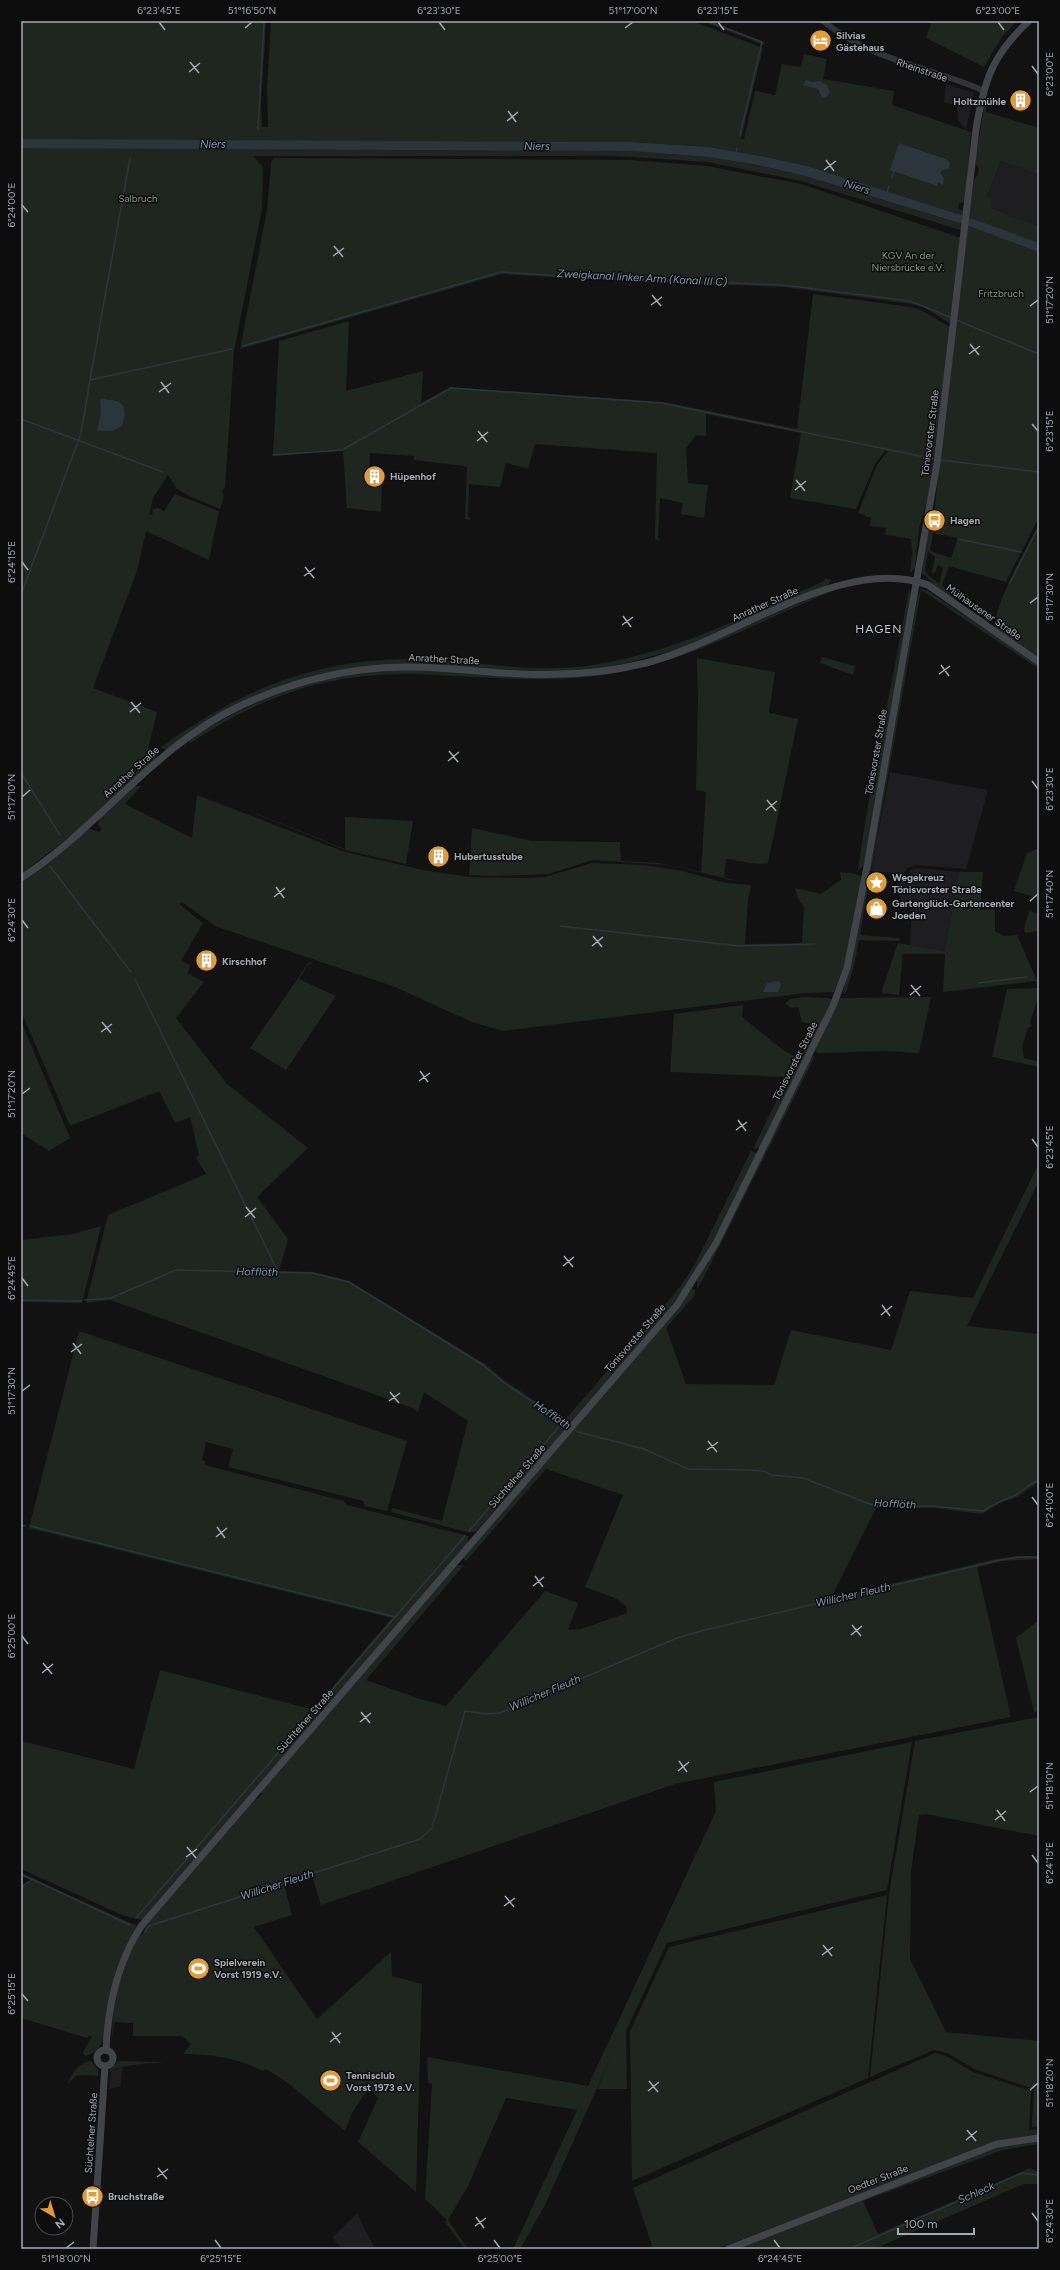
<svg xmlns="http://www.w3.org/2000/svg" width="1060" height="2270" viewBox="0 0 1060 2270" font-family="Figtree,sans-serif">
	<rect width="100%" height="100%" fill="#121213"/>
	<g fill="#1e1e20">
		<path d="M946,84L974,93L966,130L958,120L957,106L944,102Z"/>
		<path d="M1001,161L1039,175V226L991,208L987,196Z"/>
		<path d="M890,772L988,790L966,869L917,865L907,868L903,874L871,871Z"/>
		<path d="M917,868L959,872L945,951L910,945L912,905L902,904L899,891L900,878L909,879L910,870Z"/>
		<path d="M123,2067L120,2087L109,2089L111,2071Z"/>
		<path d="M357,2213L375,2249H343L332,2238Z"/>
	</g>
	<g fill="#1f261f" fill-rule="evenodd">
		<path d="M21,21H266L261,106L262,127H268L267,88L271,21H692L763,48L741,139H744L755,91L775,95L782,64L801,67L804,54L827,59L823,79L894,91L892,105L971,132L965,202L959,203L958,209L969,212L974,180L978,174L979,168L975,163L985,100H987L986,112L1039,128V175L1001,161L987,196L992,198L991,208L1039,226V517L1006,582L949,566L942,585L958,602L990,623L987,625L948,598L922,573L927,537L935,508L951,324L925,308L912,304L785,287L596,280L502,274L240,349L267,210L271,163L274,158L631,160L707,166L801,184L961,238L967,232L801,181L707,162L616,156H253L263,167L262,209L234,351L225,488L222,490L224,497L220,509L189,496L177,489L168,475L153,498L149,514L152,515L153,508L156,509L157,507L164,511L175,494L219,511L209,560L146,531L137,571L93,688L157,712L146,758L132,771L157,751L156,759L76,832L21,874ZM261,141L631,142L709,147L761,156L806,166L971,219V227L805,176L758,165L708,157L631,151L261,149ZM899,143L946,159L950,162L942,170L940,185ZM933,533L958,538L951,558L930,551ZM928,551L935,557L932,572L934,574L938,565L943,568L939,583L927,575L925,569Z"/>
		<path d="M702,21H710L764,42V45Z"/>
		<path d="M932,21H1017L1002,37L984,67L926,38Z"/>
		<path d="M813,294L911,307L923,311L951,328L928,497L919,528L915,568L910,573L912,553L911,539L887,535L885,534L886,528L870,526L871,518L858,513L877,465L888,451H885L875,464L856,509L790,498L801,433L706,414V436L696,435L686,449L688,483L708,485L704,518L681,514L683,503L660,498L658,538L660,541L655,539L657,453L535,444L528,469L506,463L500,487L469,484L468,517L471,520L465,519L467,467L464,466L414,460V456L370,453L369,485L382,486L381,512L347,508L343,451L273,456L279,341L349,321L346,391L423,371L421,403L450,387L665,402L797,429Z"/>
		<path d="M1039,524V660L994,630C996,599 1025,552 1039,524Z"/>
		<path d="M825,578L831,580L828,585L683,648L616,666L555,672L402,665L279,687L167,750L160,748C246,685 330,653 439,660C488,664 537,672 586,666C671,655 747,615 824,581Z"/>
		<path d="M834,588L838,589C771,615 707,653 635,669C561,687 484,676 409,674C321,674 261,697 189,744L190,739C257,696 323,673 402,670L612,672L728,634Z"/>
		<path d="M909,589L911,595L864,865L858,870C871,774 893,683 909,589Z"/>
		<path d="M921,589L928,591L1039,665V669L921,590L871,871L869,870L918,595Z"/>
		<path d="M822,657L855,666L853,675L820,663Z"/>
		<path d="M697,658L775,672L769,713L798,719L768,863C761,866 736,860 726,859L724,879L738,881L667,865L593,860L548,874L491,876L469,875L472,828L532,841L620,842L621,861L659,863L701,872L706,792L696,790L698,699Z"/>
		<path d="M135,786H141L125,804L192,838L197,795L345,852L423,870L469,877L525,878L545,877L592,863L645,865L682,871L726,883L751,885L748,900L745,944L802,943L804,908L798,898L795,888L821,894L841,880L840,872L856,874L862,877L847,959L834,992L805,993L503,1031L472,1022L395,987L215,926L182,902L179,904L203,923L181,961L190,965L188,973L204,982L176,1018L227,1084L308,1148L257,1197L288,1239L279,1271L314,1272L349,1281L485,1364L504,1380L564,1421L656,1315L663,1318L675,1310L692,1288L695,1290V1295L666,1328L686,1384L774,1385L791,1330L891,1350L910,1291L973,1298L1039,1163V1181L967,1326L1039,1334V1482L1017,1497L1000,1503L982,1514L934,1508H876L831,1598L996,1559L1018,1556H1039V1559L1002,1561L977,1567L1011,1717L675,1784L321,1905L312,1876L284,1885L292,1915L254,1927L317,2019L391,1952L392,1976L422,1984L416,2192L358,2142L378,2098L369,2087L352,2113L345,2131L288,2083L266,2069L263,2071C238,2058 211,2054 183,2054L191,2044L182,2036H133V2023L114,2022L111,2046L114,2001L121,1969L140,1935L143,1934L145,1929L143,1928L253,1799H258L262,1794L261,1791L457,1565H464L366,1680L420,1699L446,1706L545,1591L578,1603L568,1630L581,1629L627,1613L626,1606L615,1598L585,1587L623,1495L546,1469L466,1561L464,1559V1555L568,1428L478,1529L475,1532H467L391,1512L392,1508L442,1521L468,1421L424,1392L418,1412L410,1407L110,1300L86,1303L108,1215L206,1174L196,1158L199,1155L190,1117L175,1123L159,1091L70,1126L21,1011V882L88,828L99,832L102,829L98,825L99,818Z"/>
		<path d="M210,795L345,849V817L413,821L406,864L345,850Z"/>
		<path d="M1039,848V898L1014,891L1027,853Z"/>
		<path d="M959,872H983L980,910L995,909V931L1004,936L1017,935L1037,981L943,992L945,954H903L899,995L881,993L898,943L945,951Z"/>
		<path d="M870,875L860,935L900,938L899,941L859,940L853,970L845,994L843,992L852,960L867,877Z"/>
		<path d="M1029,911L1039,914V931L1025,933L1024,929Z"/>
		<path d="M309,962L313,964L308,965L299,979L336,996L286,1070L250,1048Z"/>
		<path d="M1039,988V995L1030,1022L1032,1026L1028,1028L1022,1046L1024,1058L1039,1062V1067L992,1057L1007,989Z"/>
		<path d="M806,997L828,998L831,999L832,1003L760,1148L753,1149L788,1077L670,1072L674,1014L743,1005L742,1017L783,1050L800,1059L817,1025L802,1022L798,1007L792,1008L785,1004L790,999Z"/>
		<path d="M931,997L919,1053L886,1051L818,1053L815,1051L840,998Z"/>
		<path d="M21,1021L70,1138L49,1151L21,1133Z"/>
		<path d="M815,1056L703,1279L697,1289V1280L717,1245L811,1057Z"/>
		<path d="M751,1151L757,1153C729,1210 703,1266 664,1316L658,1313L680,1287L694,1266Z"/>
		<path d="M101,1226L82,1303L21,1302V1240L73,1234Z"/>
		<path d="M79,1331L407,1441L387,1511L365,1506L363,1501L228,1467L233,1449L206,1442L202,1460L205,1461V1465L344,1501L347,1505L468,1536V1542L325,1708L317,1705L392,1618L29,1528Z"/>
		<path d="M1039,1620V1711L1034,1712L1016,1638Z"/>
		<path d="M160,1670L322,1712L142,1920L124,1916L21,1869V1741L134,1769Z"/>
		<path d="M1039,1717V1836L926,1814L919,1815L911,1871L910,1959L946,2032L1039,2041V2126L1032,2127L1034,2089L974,2069L947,2053L934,2050L870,2077L889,1894L915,1741Z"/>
		<path d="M912,1742L887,1890L667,1943L626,2031L627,2089H597L613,2052L545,2205L520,2249H513L577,2110L506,2098L468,2186L448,2220L468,2249H465L445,2222L447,2220L425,2199L432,2084L428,2083L427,2057L588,2086L716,1811L714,1782Z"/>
		<path d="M21,1873L137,1926C126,1944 116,1964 112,1986C108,2004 109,2027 101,2044C98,2050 92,2054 85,2056L83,2052L92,2037L89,2035L87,2038L21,2018V1886L30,1880L21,1876Z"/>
		<path d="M887,1895L868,2078L632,2181L630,2031L669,1947Z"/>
		<path d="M935,2053L946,2056L973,2072L1031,2091L1029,2130L1039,2129V2136L994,2143L717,2249H653L633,2188Z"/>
		<path d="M91,2061L98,2070V2076L77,2075L67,2084C73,2073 77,2063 91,2061Z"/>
		<path d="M119,2061L164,2062C153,2063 115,2065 109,2073L110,2069Z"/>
		<path d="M1039,2141V2144L1003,2150L863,2201L878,2234L1030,2168L1039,2172V2184H1024L874,2249H736L999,2146Z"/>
	</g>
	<g fill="#2c353b">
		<path d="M806,80L813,82L820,81L827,85L830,93L826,97L822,98L818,89L803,85Z"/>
		<path d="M21,139L631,142L709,147L761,156L807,166L973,219L1039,243V252L972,227L805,176L758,165L708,157L631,151L21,148Z"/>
		<path d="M899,143L946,159L950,162L949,169L942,170L941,174L944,178L943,185L938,183L937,186L890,170Z"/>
		<path d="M103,398C108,401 111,399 116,401C128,405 125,417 122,426L113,431H97L101,414L100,399Z"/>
		<path d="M778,981L781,984L778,992H763L767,983Z"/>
	</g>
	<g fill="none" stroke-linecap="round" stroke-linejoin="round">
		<g stroke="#2c353b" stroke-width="1.5">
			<path d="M707,21L762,42L740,135"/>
			<path d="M258,129L264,21"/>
			<path d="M736,153L737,148"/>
			<path d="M892,178L894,170"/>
			<path d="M887,192L889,186"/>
			<path d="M956,320L1039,354"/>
			<path d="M243,346L501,272L591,278L783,285L910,301L952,318"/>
			<path d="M90,380L130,158"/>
			<path d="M21,419L163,472"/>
			<path d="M273,455L342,450L451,388L661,403L935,459"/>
			<path d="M940,460L1039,472"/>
			<path d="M958,539L1021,552"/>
			<path d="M1010,583L1039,526"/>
			<path d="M21,595L81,433L90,380L232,349"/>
			<path d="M21,773L60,835"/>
			<path d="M50,866L131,972"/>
			<path d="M560,926L740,946L815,944"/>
			<path d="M135,979L278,1272"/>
			<path d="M979,983L1027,977"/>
			<path d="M21,1300L81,1301"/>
			<path d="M85,1300L111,1298L176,1270L312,1273L349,1282L483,1365L503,1382L569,1426"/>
			<path d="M574,1429L578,1432L644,1449L688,1469L748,1470L763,1471L771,1475L803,1478L875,1506H932L983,1511L999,1502L1016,1495L1028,1486L1039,1480"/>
			<path d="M21,1525L25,1526"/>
			<path d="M30,1526L396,1617"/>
			<path d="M469,1531L563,1422"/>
			<path d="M319,1705L465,1536"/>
			<path d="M21,1874L130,1925"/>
			<path d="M21,1887L33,1879"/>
			<path d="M136,1918L315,1710"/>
			<path d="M145,1932L149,1926L420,1839L432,1828L465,1711L485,1714L500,1713L677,1638L705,1630L996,1561L1018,1557H1039"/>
			<path d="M849,2249L1022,2173L1039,2175"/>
		</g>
		<path stroke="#333438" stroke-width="6" d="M823,21C872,61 927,66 982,90"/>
		<g stroke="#414448" stroke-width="7">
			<path d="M21,878C99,828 154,746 240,706C291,682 347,668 403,667C443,666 483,673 522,674C564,676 605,673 646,663C730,642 843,553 928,585L1039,662"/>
			<circle cx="105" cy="2058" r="8"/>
			<path d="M106,2050C108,2005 117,1962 142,1925L677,1305L716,1243L833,1006L847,968L866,872L937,463L976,129C984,81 992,55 1029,21"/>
			<path d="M93,2249L105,2066"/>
			<path d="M728,2249L997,2144L1039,2138"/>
		</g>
	</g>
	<path fill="none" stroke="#a5aab3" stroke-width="1.5" d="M159,22L165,30M439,22L445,30M718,22L724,30M998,22L1004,30M245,28L252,22M625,28L633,22M190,62L199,73M1032,66L1038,74M189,72L200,63M508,111L516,122M507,121L518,112M826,160L834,171M824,170L836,161M22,205L28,212M334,246L343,257M333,256L344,248M652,295L661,306M651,305L662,297M1030,306L1038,300M970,344L979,355M969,354L980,346M161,382L169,393M159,392L171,383M1032,424L1038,431M478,431L487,442M477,441L488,432M796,480L805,491M795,490L806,481M22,562L28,570M305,567L314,578M304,576L315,568M1030,603L1038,597M623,616L631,627M622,625L633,617M941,665L949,676M939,674L950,666M131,702L140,713M130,712L141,703M449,751L458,762M448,761L459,752M1032,781L1038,789M22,797L30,790M767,800L776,811M766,810L777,801M276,887L284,898M274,897L285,888M1030,901L1038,894M22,920L28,928M593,936L602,947M592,946L603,937M911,985L920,996M910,995L921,986M102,1022L111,1033M101,1032L112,1024M420,1071L428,1082M419,1081L430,1073M22,1094L30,1088M738,1120L746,1131M736,1130L747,1122M1032,1139L1038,1147M246,1207L255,1218M245,1217L256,1208M564,1256L573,1267M563,1266L574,1257M22,1278L28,1286M882,1305L890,1316M881,1315L892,1306M73,1343L81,1354M71,1352L82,1344M22,1391L30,1385M390,1392L399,1403M389,1401L400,1393M708,1441L717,1452M707,1450L718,1442M1032,1497L1038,1505M217,1527L225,1538M216,1537L227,1528M535,1576L543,1587M533,1586L544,1577M852,1625L861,1636M851,1635L862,1626M22,1636L28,1644M43,1663L52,1674M42,1673L53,1664M361,1712L370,1723M360,1722L371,1713M679,1761L687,1772M678,1771L689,1762M1030,1792L1038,1786M997,1810L1005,1821M995,1820L1006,1811M187,1847L196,1858M1032,1855L1038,1863M186,1857L197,1849M505,1896L514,1907M504,1906L515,1898M823,1945L832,1956M822,1955L833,1947M22,1994L28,2001M332,2032L340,2043M330,2042L341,2033M649,2081L658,2092M1030,2090L1038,2083M648,2091L659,2082M967,2130L976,2141M966,2140L977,2131M158,2168L167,2179M157,2177L168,2169M1032,2213L1038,2221M476,2217L484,2228M475,2226L486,2218M215,2240L221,2248M494,2240L500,2248M774,2240L780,2248M66,2248L74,2242"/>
	<defs>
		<symbol id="hotel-disc" viewBox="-11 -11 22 22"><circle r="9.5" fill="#e29b3b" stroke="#0d0d0e"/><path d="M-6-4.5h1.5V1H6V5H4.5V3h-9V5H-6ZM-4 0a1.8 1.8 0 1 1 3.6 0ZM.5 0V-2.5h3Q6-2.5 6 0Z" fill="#fff"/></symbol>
		<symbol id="building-disc" viewBox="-11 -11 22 22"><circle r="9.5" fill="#e29b3b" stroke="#0d0d0e"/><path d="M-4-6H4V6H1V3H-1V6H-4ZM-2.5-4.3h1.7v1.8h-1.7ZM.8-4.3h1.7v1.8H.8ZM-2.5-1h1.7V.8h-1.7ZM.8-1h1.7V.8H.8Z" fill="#fff"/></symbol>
		<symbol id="bus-disc" viewBox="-11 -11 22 22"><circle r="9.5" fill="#e29b3b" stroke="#0d0d0e"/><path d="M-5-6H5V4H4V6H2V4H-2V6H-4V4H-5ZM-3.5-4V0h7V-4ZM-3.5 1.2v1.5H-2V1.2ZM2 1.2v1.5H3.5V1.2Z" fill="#fff"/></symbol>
		<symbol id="sight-disc" viewBox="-11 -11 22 22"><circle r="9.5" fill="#e29b3b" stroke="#0d0d0e"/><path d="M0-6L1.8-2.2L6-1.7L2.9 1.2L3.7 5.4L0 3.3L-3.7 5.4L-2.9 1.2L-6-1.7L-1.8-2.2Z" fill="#fff"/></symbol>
		<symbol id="shop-disc" viewBox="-11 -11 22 22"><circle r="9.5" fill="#e29b3b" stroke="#0d0d0e"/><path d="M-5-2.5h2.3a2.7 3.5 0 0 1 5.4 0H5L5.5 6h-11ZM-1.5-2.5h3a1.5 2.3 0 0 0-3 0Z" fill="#fff"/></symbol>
		<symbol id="stadium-disc" viewBox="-11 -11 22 22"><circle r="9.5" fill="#e29b3b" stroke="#0d0d0e"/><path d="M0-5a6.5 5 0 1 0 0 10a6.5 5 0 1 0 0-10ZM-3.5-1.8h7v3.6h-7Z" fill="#fff"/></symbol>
	</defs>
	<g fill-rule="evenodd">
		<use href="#hotel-disc" x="808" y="28" width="25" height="25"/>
		<use href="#building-disc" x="1008" y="88" width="25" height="25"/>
		<use href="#building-disc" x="362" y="464" width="25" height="25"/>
		<use href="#bus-disc" x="922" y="508" width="25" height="25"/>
		<use href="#building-disc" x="426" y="844" width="25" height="25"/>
		<use href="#sight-disc" x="864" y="870" width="25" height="25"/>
		<use href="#shop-disc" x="864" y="896" width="25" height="25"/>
		<use href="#building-disc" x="194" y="948" width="25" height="25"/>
		<use href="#stadium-disc" x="186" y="1956" width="25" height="25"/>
		<use href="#stadium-disc" x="318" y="2068" width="25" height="25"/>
		<use href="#bus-disc" x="80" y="2184" width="25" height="25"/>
	</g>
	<g text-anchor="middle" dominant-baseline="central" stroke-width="3" stroke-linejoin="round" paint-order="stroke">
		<g font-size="10" font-weight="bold" fill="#a5aab3" stroke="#0d0d0e" text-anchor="start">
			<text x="836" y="35">Silvias<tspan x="836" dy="12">Gästehaus</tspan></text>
			<text x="1006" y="101" text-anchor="end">Holtzmühle</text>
			<text x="390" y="476">Hüpenhof</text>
			<text x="950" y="520">Hagen</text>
			<text x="454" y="856">Hubertusstube</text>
			<text x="892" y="877">Wegekreuz<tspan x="892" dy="12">Tönisvorster Straße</tspan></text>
			<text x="892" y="903">Gartenglück-Gartencenter<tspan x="892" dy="12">Joeden</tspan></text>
			<text x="222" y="961">Kirschhof</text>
			<text x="214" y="1962">Spielverein<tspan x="214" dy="12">Vorst 1919 e.V.</tspan></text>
			<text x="346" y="2075">Tennisclub<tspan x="346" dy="12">Vorst 1973 e.V.</tspan></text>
			<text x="108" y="2196">Bruchstraße</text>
		</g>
		<g font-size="10" fill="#a5aab3" stroke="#0d0d0e">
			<text transform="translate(922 70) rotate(19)">Rheinstraße</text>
			<text transform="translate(930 433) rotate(-83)">Tönisvorster Straße</text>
			<text transform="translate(765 604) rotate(-24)">Anrather Straße</text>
			<text transform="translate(984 612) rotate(35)">Mülhausener Straße</text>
			<text transform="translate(444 659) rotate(3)">Anrather Straße</text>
			<text transform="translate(876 752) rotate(-80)">Tönisvorster Straße</text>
			<text transform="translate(131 772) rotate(-42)">Anrather Straße</text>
			<text transform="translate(795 1061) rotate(-63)">Tönisvorster Straße</text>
			<text transform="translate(635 1338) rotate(-49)">Tönisvorster Straße</text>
			<text transform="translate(517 1476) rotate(-49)">Süchtelner Straße</text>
			<text transform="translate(305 1721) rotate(-49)">Süchtelner Straße</text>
			<text transform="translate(91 2133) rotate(-86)">Süchtelner Straße</text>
			<text transform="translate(878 2179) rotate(-21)">Oedter Straße</text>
		</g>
		<g font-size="10" fill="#7e9c7d" stroke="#0d0d0e">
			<text x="138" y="198">Salbruch</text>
			<text x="908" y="255">KGV An der<tspan x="908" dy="12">Niersbrücke e.V.</tspan></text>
			<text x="1001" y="293">Fritzbruch</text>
		</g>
		<g font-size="11" font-style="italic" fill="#7e9aab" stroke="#0d0d0e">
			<text x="213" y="144">Niers</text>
			<text x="537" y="146">Niers</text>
			<text transform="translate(857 187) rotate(17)">Niers</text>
			<text transform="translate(642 278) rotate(3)">Zweigkanal linker Arm (Kanal III C)</text>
			<text transform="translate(257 1272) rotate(1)">Hofflöth</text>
			<text transform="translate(552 1415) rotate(34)">Hofflöth</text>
			<text transform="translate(895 1504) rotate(3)">Hofflöth</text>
			<text transform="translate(853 1595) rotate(-13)">Willicher Fleuth</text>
			<text transform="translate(545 1693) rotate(-23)">Willicher Fleuth</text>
			<text transform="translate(277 1885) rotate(-18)">Willicher Fleuth</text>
			<text transform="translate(976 2193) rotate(-24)">Schleck</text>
		</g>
		<g font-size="12" letter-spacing="1" fill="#c5c9cf" stroke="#0d0d0e">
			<text x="879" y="629">HAGEN</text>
		</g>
	</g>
	<rect width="1060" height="2270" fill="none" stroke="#0d0d0e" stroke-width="44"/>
	<g transform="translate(54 2216) rotate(142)"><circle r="19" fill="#0d0d0e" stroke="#4a4c50"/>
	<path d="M0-3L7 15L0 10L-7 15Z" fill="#e29b3b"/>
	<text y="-6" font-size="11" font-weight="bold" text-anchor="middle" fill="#a5aab3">N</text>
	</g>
	<path d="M898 2228v6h76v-6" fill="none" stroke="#a5aab3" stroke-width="2"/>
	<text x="904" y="2228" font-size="12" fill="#a5aab3" stroke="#0d0d0e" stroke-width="3" paint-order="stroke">100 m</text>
	<rect x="22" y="22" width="1016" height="2226" fill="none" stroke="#a5aab3" stroke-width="1.5"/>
	<g font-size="10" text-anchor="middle" fill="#a5aab3">
		<text x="159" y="14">6°23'45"E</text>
		<text x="252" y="14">51°16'50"N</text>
		<text x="439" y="14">6°23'30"E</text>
		<text x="633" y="14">51°17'00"N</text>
		<text x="718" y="14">6°23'15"E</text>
		<text x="998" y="14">6°23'00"E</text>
		<text transform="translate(1049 74) rotate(-90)" y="4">6°23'00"E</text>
		<text transform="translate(11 205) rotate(-90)" y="4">6°24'00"E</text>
		<text transform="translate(1049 300) rotate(-90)" y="4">51°17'20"N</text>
		<text transform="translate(1049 431) rotate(-90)" y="4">6°23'15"E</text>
		<text transform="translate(11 562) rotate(-90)" y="4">6°24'15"E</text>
		<text transform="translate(1049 597) rotate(-90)" y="4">51°17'30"N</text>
		<text transform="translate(1049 789) rotate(-90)" y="4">6°23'30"E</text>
		<text transform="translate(11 797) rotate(-90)" y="4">51°17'10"N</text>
		<text transform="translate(1049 894) rotate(-90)" y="4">51°17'40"N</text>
		<text transform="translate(11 920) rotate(-90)" y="4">6°24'30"E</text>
		<text transform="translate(11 1094) rotate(-90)" y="4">51°17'20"N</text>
		<text transform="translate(1049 1147) rotate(-90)" y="4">6°23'45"E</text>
		<text transform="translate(11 1278) rotate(-90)" y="4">6°24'45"E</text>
		<text transform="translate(11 1391) rotate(-90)" y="4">51°17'30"N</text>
		<text transform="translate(1049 1505) rotate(-90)" y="4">6°24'00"E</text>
		<text transform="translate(11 1636) rotate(-90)" y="4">6°25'00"E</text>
		<text transform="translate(1049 1786) rotate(-90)" y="4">51°18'10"N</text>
		<text transform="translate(1049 1863) rotate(-90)" y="4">6°24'15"E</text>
		<text transform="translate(11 1994) rotate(-90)" y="4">6°25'15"E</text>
		<text transform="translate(1049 2083) rotate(-90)" y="4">51°18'20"N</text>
		<text transform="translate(1049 2221) rotate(-90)" y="4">6°24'30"E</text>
		<text x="66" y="2262">51°18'00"N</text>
		<text x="221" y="2262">6°25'15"E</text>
		<text x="500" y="2262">6°25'00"E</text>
		<text x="780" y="2262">6°24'45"E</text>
	</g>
</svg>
